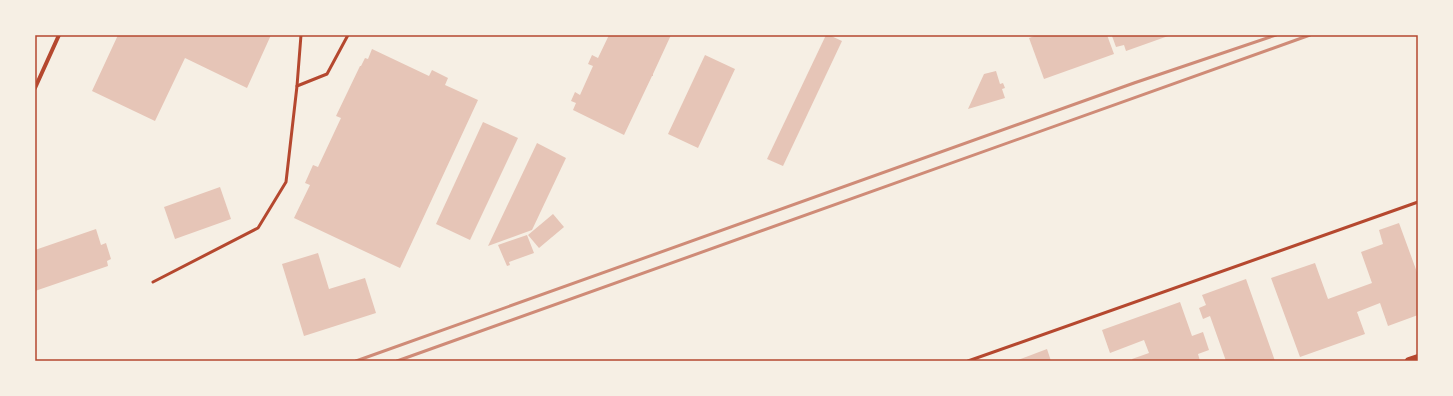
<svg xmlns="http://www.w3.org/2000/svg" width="1453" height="396" viewBox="0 0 1453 396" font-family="Spectral,serif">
	<rect width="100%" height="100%" fill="#f6efe4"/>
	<g fill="#e6c5b7">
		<path d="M118,35H271L247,88L185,58L155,121L92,91Z"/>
		<path d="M609,35H671L653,74V76H652L624,135L573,110L576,103L571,101L575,92L580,95L593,66L588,64L592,55L598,58Z"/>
		<path d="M826,35H829L842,41L783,166L767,159Z"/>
		<path d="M1037,35H1107L1114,54L1044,79L1029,38Z"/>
		<path d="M1113,35H1171L1126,51L1124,45L1116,47L1112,36Z"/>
		<path d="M372,49L429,76L432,70L448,78L445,85L478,100L400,268L294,218L310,185L305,183L313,165L318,167L341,118L336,116L360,66H361L365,58L368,59Z"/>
		<path d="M705,55L735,69L698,148L668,134Z"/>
		<path d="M996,71L1000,84L1003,83L1005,88L1002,89L1005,98L968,109L984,74Z"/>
		<path d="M483,122L518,138L470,240L436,224Z"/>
		<path d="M537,143L566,158L532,230L488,246Z"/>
		<path d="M220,187L231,219L175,239L164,207Z"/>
		<path d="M553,214L564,227L539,248L528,235Z"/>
		<path d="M1399,223L1418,275V315L1388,326L1380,303L1357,312L1365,334L1300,357L1271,278L1315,263L1328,299L1372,283L1361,252L1383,244L1379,230Z"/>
		<path d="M96,229L101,245L106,243L111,259L107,261L108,266L35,291V250Z"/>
		<path d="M527,235L534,253L509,262L510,265L507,266L498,245Z"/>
		<path d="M318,253L329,289L365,278L376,313L304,336L282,264Z"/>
		<path d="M1246,279L1275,361H1226L1210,316L1203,319L1199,308L1206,305L1202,295Z"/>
		<path d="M1180,302L1192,336L1203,332L1209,350L1198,354L1200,361H1133L1132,359L1149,353L1144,340L1110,353L1102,330Z"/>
		<path d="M1047,349L1051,361H1015Z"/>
	</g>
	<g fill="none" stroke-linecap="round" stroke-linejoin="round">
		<g stroke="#b5482f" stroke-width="3">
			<path d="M297,86L301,35"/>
			<path d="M153,282L258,228L286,182L297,86L327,74L348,35"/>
			<path d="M968,361L1418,202"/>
		</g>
		<path stroke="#b5482f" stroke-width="4" d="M35,88L59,35"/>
		<path stroke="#b5482f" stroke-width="8" d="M1409,361L1418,358"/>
		<g stroke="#cf8b77" stroke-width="3">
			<path d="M356,361L1134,83L1276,35"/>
			<path d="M397,361L1310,35"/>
		</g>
	</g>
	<rect width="1453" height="396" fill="none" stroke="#f6efe4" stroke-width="72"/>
	<rect x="36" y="36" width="1381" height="324" fill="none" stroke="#b5482f" stroke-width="1.5"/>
</svg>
